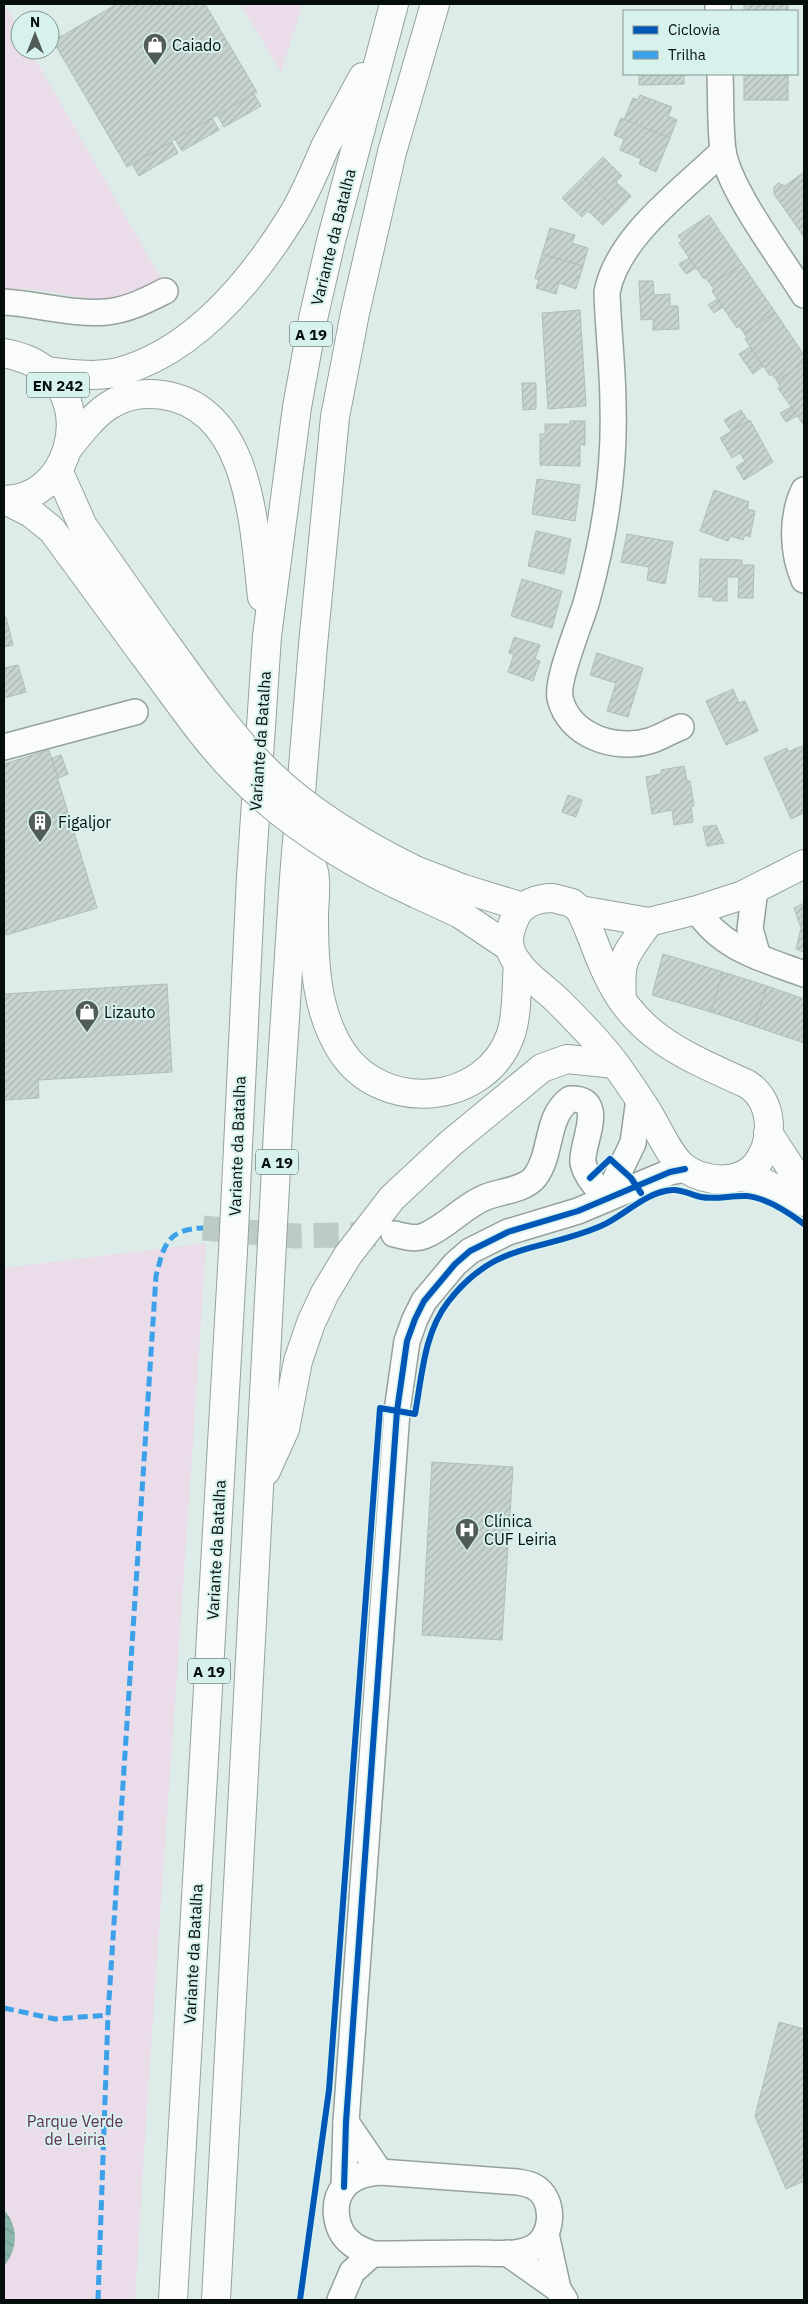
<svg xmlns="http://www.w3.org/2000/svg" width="808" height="2304" viewBox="0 0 808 2304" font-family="'IBM Plex Sans',sans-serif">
	<defs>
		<pattern id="water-waves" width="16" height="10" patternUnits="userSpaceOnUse" patternTransform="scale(1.25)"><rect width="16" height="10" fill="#8cb5ac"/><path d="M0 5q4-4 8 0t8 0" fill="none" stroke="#779a93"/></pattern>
		<pattern id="building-hatch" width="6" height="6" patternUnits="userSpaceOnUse" patternTransform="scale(1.25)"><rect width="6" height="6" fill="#c8d4d1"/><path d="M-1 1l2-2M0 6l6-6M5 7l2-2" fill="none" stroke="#aab5b2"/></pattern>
	</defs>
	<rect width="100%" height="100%" fill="#ddece8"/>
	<g fill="#eadce9">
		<path d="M4,4L20,32V50H30L162,280L129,297L104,301L30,289L4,290Z"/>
		<path d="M240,4H303L281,72Z"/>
		<path d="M206,1243C184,1596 156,1948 135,2300H4V1268Z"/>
	</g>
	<path fill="url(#water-waves)" d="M4,2210C19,2227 18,2249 4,2266Z"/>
	<g fill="url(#building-hatch)" stroke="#b1bdba">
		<path d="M117,4H205L257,92L127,167L53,41Z"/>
		<rect x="744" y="4" width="44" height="7"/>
		<path d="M639,74H684V84L639,85Z"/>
		<rect x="744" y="74" width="44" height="26"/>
		<path d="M254,94L261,106L224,127L217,115Z"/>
		<path d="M640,95L672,107L668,116L677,120L670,138L624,120L633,98L638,100Z"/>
		<path d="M212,118L219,130L182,151L175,139Z"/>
		<path d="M621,118L670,138L656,172L639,164L641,159L620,150L624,139L614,135Z"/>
		<path d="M172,142L178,153L139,176L132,164Z"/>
		<path d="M603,157L622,176L616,182L631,196L617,211L583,177Z"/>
		<path d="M804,168V237L774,194V187L778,183L785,186L804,172Z"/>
		<path d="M583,177L617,211L603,225L588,211L582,217L562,198Z"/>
		<path d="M709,215L742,264L711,285L706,278L704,279L696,268L679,243L682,241L678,236Z"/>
		<path d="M550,228L575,235L572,243L588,248L583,266L542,254Z"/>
		<path d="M542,254L583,266L576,289L559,283L556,294L536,288L539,280L535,278Z"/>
		<path d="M689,258L696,268L686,274L679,264Z"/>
		<path d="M742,264L775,312L744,333L739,326L737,328L712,291L714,289L711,285Z"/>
		<path d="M639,281H653L654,295L670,294V306H678L679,329L653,330V319L641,320Z"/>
		<path d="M718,299L723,307L714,313L708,305Z"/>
		<path d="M580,310L586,406L548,409L542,313Z"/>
		<path d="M775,312L804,355V362L777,381L772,374L770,376L745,339L747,338L744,333Z"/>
		<path d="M750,347L763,366L753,374L739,354Z"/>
		<path d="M804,362V423L803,424L778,388L780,386L777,381Z"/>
		<path d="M522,383H536V409L523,410Z"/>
		<path d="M791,407L797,416L786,422L780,413Z"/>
		<path d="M741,410L748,421L731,431L724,420Z"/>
		<path d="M750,420L773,462L744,480L736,467L745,461L740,453L732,458L720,438Z"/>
		<path d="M570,421H585V445H580V466L540,465V434H545V424H570Z"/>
		<path d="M537,479L580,485L575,521L532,514Z"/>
		<path d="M714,490L749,502L747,509L755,511L750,537L745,535L743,540L730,536L728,541L700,531Z"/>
		<path d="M536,531L571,539L564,574L528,566Z"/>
		<path d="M627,534L673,542L665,584L647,580L649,567L621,562Z"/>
		<path d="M700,559L742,560V565H754L753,598H738L739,577H727V601H713V597H699Z"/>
		<path d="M522,579L562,591L552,628L511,616Z"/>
		<path d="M6,617L13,645L4,647V618Z"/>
		<path d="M514,637L540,645L535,659L540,661L533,681L508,672L514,654L509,653Z"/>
		<path d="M597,653L643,668L628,717L607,711L616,683L590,675Z"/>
		<path d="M18,665L26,692L4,698V668Z"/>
		<path d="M733,689L739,703L745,701L758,731L726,745L706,701Z"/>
		<path d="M802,746L804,751V813L791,819L764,758L787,748L788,752Z"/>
		<path d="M49,750L97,908L6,935L4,928V764Z"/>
		<path d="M61,755L68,774L58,778L52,758Z"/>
		<path d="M684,766L687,781H690L694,806H691L693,822L674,825L672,810L652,814L646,777L661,774V770Z"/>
		<path d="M568,795L582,800L576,817L562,812Z"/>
		<path d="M716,825L724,843L707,846L703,827Z"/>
		<path d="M804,903V952L796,949L801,928L794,908Z"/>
		<path d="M663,954L723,972L711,1012L652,995Z"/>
		<path d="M723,972L767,986L754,1026L711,1012Z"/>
		<path d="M167,984L172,1072L38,1080L39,1098L4,1100V994Z"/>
		<path d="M767,986L804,999V1043L754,1026Z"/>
		<path d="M432,1462L513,1467L502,1640L422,1635Z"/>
		<path d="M779,2022L804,2029V2181L786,2189L755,2116Z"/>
	</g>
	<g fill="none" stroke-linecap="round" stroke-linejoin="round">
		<path stroke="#bdcbc7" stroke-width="25" stroke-dasharray="25 12" stroke-linecap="butt" d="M203,1228L295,1236L379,1234"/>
		<defs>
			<g id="minor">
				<path d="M718,4V11"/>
				<path d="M720,74C721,99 720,126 723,151C729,190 782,259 804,295"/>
				<path d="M4,302C38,304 73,315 107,312C128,310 147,300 165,291"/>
				<path d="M804,490C791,517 792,552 804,580"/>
				<path d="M681,727C670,731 660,738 649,741C615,751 569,736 560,698C556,679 581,622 587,600C604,538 615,471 613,406C613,368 608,330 607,292C618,236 683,190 723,151"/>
				<path d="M4,747L135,712"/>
				<path d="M755,889L750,929L758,957"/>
				<path d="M697,910C721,949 764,959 804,974"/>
				<path d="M606,1199L633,1143L639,1099"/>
				<path d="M394,1234C404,1236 414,1240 424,1236C447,1227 463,1206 486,1197C501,1191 525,1190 535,1177C553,1153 545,1117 570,1099C609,1097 580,1145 583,1163C586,1177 598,1188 606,1199"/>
				<path d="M346,2122L380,2172"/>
				<path d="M380,2172L518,2182C523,2183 529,2184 533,2186C557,2198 554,2240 530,2249C514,2256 493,2253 476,2253C441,2253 407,2254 372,2254C365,2251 356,2248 351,2243C335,2231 331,2203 344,2187C353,2176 367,2173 380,2172Z"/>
				<path d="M344,2187L346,2122L397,1411L407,1341L415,1319L424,1301L455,1264L470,1251L508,1232L578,1211L670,1172L685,1169"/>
				<path d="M546,2234L558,2289"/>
				<path d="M507,2253L558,2289L565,2300"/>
				<path d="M340,2300L352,2272L372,2254"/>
			</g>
			<g id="major">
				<path d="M4,353C19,356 33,360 46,371C94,409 68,500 4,500"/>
				<path d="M58,470L83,526L161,637"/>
				<path d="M7,501L31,513L52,530L143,654"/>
				<path d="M415,870L464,889L523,907"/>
				<path d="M417,894L460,914L509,947"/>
				<path d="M553,898L572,903L580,910C592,933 598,958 610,980C640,1040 691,1058 747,1084C774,1101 775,1141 756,1165C739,1185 706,1182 686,1169C669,1158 656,1123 644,1106C635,1092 626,1079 616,1065C599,1042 578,1021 558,1001C542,985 516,970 510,948C507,938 511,927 515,918C522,903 538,898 553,898Z"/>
				<path d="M580,910L649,922L697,910L743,895L804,864"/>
				<path d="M622,1000C619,957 625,956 649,922"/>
				<path d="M768,1133L804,1188"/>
				<path d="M741,1176L764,1183L804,1202"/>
			</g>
			<g id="highway">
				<path d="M46,371C71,374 98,378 122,371C197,349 253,279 292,216C305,195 315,170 325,147C337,124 350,101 363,77"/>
				<path d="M69,447C95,414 116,388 163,395C251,408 254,528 262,597"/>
				<path d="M301,844C305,853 312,863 314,872C317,885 314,903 314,917C314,964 316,1012 342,1052C383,1114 486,1106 511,1034C518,1012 516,985 518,963"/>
				<path d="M266,1471L285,1429L298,1361L311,1323L325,1293L348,1255L392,1198L451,1143L542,1068L567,1059L615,1064"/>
				<path d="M173,2300L233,1251L251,877L267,636L297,407L313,319L331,241L394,4"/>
				<path d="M216,2300L279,1111L294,878L313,645L335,417L355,313L392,152L435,4"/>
			</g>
		</defs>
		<use href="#minor" stroke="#96a19e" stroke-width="28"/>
		<use href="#major" stroke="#96a19e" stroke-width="30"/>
		<use href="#highway" stroke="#96a19e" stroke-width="30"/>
		<use href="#minor" stroke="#fafcfc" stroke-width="25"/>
		<use href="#major" stroke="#fafcfc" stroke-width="28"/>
		<use href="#highway" stroke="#fafcfc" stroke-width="28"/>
		<defs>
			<g id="major-bridge">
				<path d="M161,637C192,679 222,725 259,763C302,808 360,843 415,870"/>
				<path d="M143,654C173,693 200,735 235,771C287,825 349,863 417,894"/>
			</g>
		</defs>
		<use href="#major-bridge" stroke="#96a19e" stroke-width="30" stroke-linecap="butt"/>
		<use href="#major-bridge" stroke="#fafcfc" stroke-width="28"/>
		<g stroke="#3ca1e9" stroke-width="5" stroke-dasharray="10 5" stroke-linecap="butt">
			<path d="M4,2008L55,2019L108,2015"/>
			<path d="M98,2300L108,2015L156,1276C164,1245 167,1229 203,1228"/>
		</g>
		<defs>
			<g id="cycleway">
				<path d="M590,1178L610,1159L631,1178L641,1193"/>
				<path d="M344,2187L346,2122L397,1411L407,1341L415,1319L424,1301L455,1264L470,1251L508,1232L578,1211L670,1172L685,1169"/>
				<path d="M300,2300L329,2090L380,1408L415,1414C422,1376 424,1333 448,1302C495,1241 538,1253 601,1226C624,1216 645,1192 672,1190C682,1189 691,1195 701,1197C716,1200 732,1195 747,1196C767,1198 788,1212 804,1224"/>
			</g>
		</defs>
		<use href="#cycleway" stroke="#d7f2ec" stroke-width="9"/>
		<use href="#cycleway" stroke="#0057b8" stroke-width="6"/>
	</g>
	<defs>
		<symbol id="shop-pin" viewBox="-11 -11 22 30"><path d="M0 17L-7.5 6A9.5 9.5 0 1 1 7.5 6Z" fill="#515c59" stroke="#d7f2ec"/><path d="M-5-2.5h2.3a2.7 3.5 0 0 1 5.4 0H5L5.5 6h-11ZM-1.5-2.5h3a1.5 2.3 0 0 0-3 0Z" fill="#fff"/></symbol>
		<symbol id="building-pin" viewBox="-11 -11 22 30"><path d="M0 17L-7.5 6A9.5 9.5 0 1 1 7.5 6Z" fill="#515c59" stroke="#d7f2ec"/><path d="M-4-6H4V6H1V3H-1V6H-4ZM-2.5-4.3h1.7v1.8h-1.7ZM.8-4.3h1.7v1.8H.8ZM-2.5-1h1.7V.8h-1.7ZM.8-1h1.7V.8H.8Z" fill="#fff"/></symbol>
		<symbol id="hospital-pin" viewBox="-11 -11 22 30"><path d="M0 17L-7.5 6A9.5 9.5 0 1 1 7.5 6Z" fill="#515c59" stroke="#d7f2ec"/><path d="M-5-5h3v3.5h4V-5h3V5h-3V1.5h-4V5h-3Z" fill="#fff"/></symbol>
	</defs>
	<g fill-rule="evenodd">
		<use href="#shop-pin" x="141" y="31" width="28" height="38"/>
		<use href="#building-pin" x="26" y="808" width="28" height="38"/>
		<use href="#shop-pin" x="73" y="998" width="28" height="38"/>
		<use href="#hospital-pin" x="453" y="1516" width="28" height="38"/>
	</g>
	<g text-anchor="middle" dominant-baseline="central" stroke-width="4" stroke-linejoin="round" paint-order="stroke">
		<g fill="#d7f2ec" stroke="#44524f" stroke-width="1">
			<rect x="290" y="321.5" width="42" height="25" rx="4"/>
			<rect x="27" y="372.5" width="62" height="25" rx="4"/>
			<rect x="256" y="1149.5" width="42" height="25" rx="4"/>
			<rect x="188" y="1658.5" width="42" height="25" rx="4"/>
		</g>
		<g font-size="15" font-weight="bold" fill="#050e0c">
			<text x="311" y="334">A 19</text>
			<text x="58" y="385">EN 242</text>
			<text x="277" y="1162">A 19</text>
			<text x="209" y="1671">A 19</text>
		</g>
		<g font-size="16" fill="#050e0c" stroke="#d7f2ec" text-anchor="start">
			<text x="172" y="45">Caiado</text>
			<text x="58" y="822">Figaljor</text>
			<text x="104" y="1012">Lizauto</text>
			<text x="484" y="1521">Clínica<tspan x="484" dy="18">CUF Leiria</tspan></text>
		</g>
		<g font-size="16" fill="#050e0c" stroke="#d7f2ec">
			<text transform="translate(333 237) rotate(-76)">Variante da Batalha</text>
			<text transform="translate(260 741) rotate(-86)">Variante da Batalha</text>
			<text transform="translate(237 1146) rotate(-88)">Variante da Batalha</text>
			<text transform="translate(216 1550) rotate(-87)">Variante da Batalha</text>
			<text transform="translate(193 1954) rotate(-87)">Variante da Batalha</text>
		</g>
		<g font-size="16" fill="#633257" stroke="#d7f2ec">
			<text x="75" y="2121">Parque Verde<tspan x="75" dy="18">de Leiria</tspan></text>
		</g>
	</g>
	<rect width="808" height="2304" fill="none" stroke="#050e0c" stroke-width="10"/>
	<rect x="623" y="10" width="175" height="65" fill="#d7f2ec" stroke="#839792"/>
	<rect x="633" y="26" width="25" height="8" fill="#0057b8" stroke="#839792"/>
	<text x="668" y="35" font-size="15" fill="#050e0c">Ciclovia</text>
	<rect x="633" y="51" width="25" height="8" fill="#3ca1e9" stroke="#839792"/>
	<text x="668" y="60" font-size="15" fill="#050e0c">Trilha</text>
	<g transform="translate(35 35)"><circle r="24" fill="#d7f2ec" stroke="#839792"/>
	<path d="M0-4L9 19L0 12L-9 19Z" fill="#515c59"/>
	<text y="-8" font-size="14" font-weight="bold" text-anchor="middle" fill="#050e0c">N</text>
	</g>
</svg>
